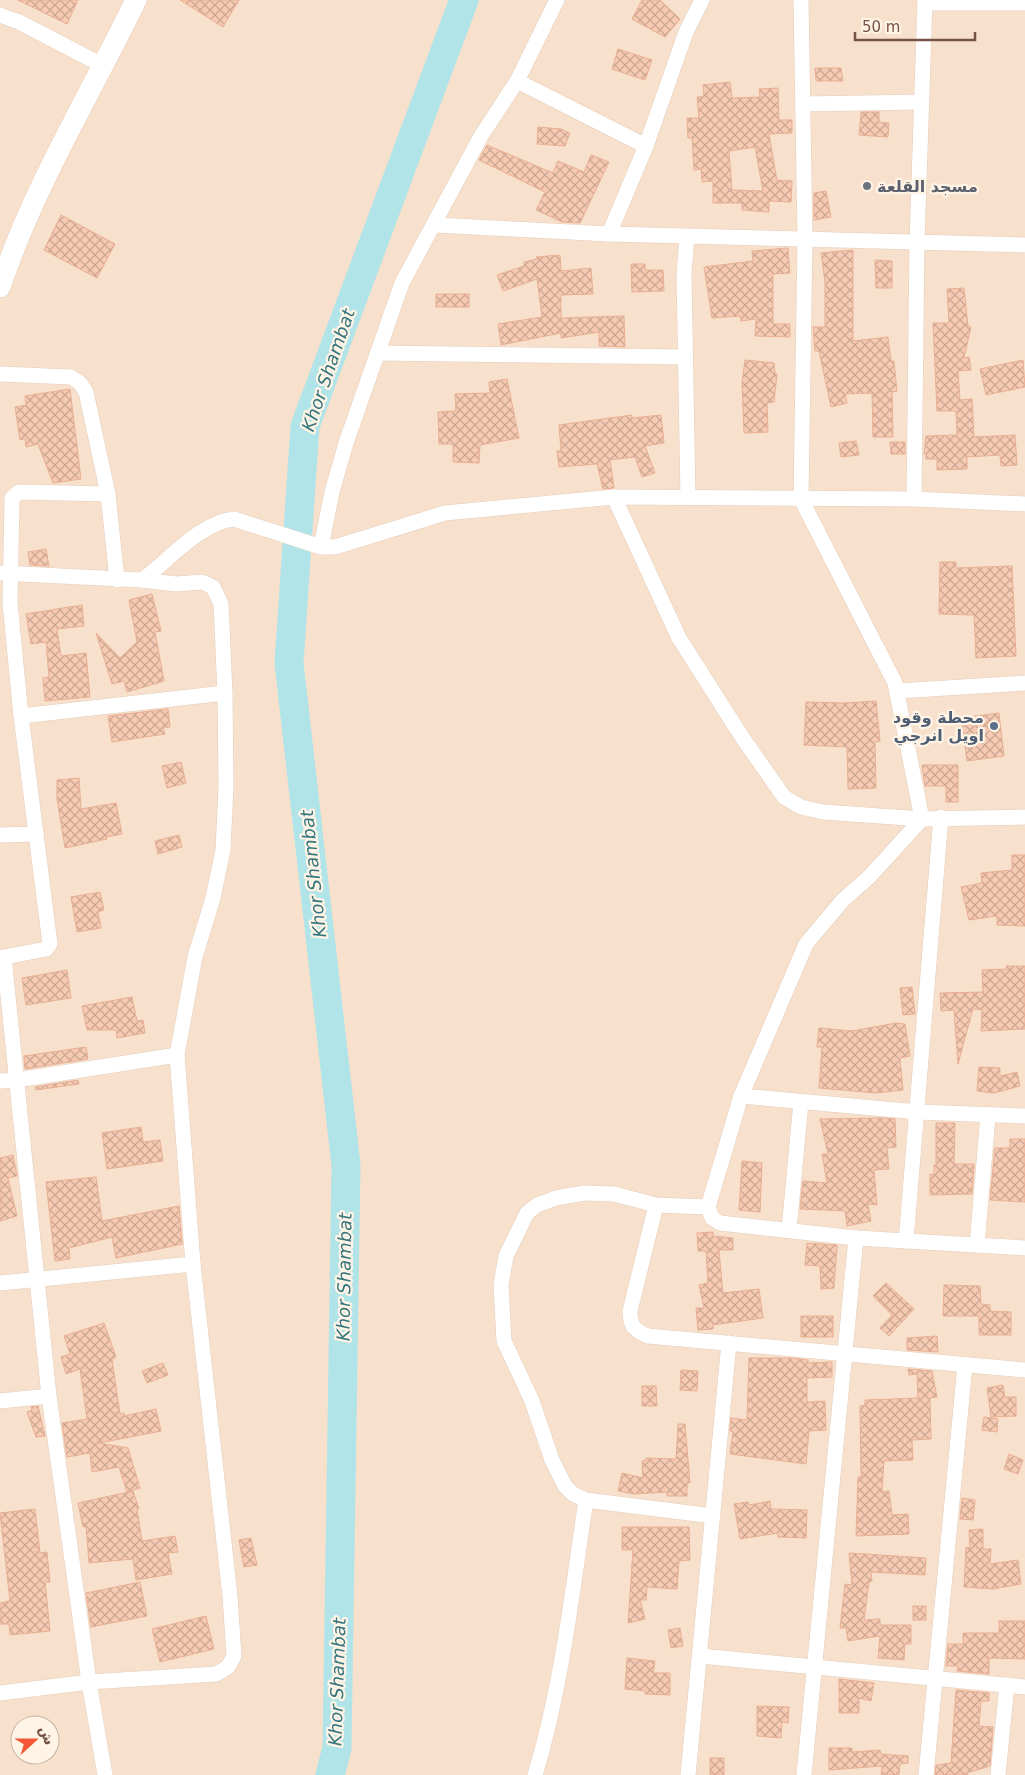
<svg xmlns="http://www.w3.org/2000/svg" width="1025" height="1775" viewBox="0 0 1025 1775" font-family="'DejaVu Sans','Noto Naskh Arabic',sans-serif">
	<defs>
		<pattern id="building-cross-hatch" width="8" height="8" patternUnits="userSpaceOnUse" patternTransform="scale(1.25)"><rect width="8" height="8" fill="#f6cab3"/><path d="M0 0l8 8M0 8l8-8" fill="none" stroke="#cca793"/></pattern>
	</defs>
	<rect width="100%" height="100%" fill="#fef0de"/>
	<path fill="#f7e1cc" fill-rule="evenodd" d="M0,0H1025V1775H0ZM20,1725H50V1755H20Z"/>
	<g fill="none" stroke-linecap="round" stroke-linejoin="round">
		<path stroke="#b1e4e9" stroke-width="29" d="M330,1775L337,1748L346,1165L289,663L305,426L464,0"/>
	</g>
	<g fill="url(#building-cross-hatch)" stroke="#eaaf92" fill-rule="evenodd">
		<path d="M18,0H78L67,24Z"/>
		<path d="M180,0H239L223,27Z"/>
		<path d="M642,0H660L680,19L665,37L632,19Z"/>
		<path d="M618,49L652,60L645,80L612,69Z"/>
		<path d="M815,68H841L843,81H816Z"/>
		<path d="M730,82L732,98L760,97L759,89L778,88L779,120H792V133L769,134L777,180L792,181L791,202L769,201V212L742,210V203H713V181L702,182L701,169L694,170L692,138H688L687,118H699L697,97L704,96L703,85ZM755,147L763,191L732,190L729,151Z"/>
		<path d="M861,112H879V122L889,123L888,137L859,135Z"/>
		<path d="M538,127L561,129L570,133L565,146L537,144Z"/>
		<path d="M487,145L553,173L558,161L584,172L591,155L609,162L580,223L562,222L536,210L545,192L479,160Z"/>
		<path d="M826,191L831,217L814,220V193Z"/>
		<path d="M61,215L115,244L97,278L44,250Z"/>
		<path d="M788,248L790,273L773,274V324H790V337L755,336L756,319L741,321L740,316L712,318L704,267L753,261L752,251Z"/>
		<path d="M853,250V341L888,337L891,361H894L897,391L892,392L893,437H873L872,393L845,394L847,403L831,407L819,351H815L813,327H825V282L821,253Z"/>
		<path d="M560,255L561,271L591,268L593,294L561,295V318L624,316L625,347L599,346V332L561,338V333L501,345L498,324L542,317L537,279L503,291L497,275L524,266V262L537,259L536,257Z"/>
		<path d="M875,260L892,261V288H876Z"/>
		<path d="M631,264H645V270H663L664,291L632,292Z"/>
		<path d="M964,288L968,326L971,327L964,358L969,357L971,370L958,371L960,400L972,399L974,437L1015,435L1017,465L1001,466L1000,455L967,457V469L937,470V459H926V454H924L926,436L957,435L956,411H937L933,323H949L947,289Z"/>
		<rect x="436" y="294" width="33" height="13"/>
		<path d="M745,360L774,363L775,373L777,374L774,402L767,403L768,432L744,433L742,383Z"/>
		<path d="M1023,360L1025,387L986,395L980,369Z"/>
		<path d="M507,379L519,438L480,445L479,463L453,462V444H439L438,412L456,411L455,394L490,393L489,382Z"/>
		<path d="M70,389L81,479L53,483L38,444L26,447L25,439L20,440L15,407L26,405L25,396Z"/>
		<path d="M632,415V418L661,415L664,443L645,446L655,473L642,477L635,457L610,460L614,488L603,489L597,464L559,467L557,451H561L559,425Z"/>
		<path d="M856,441L859,455L841,457L839,443Z"/>
		<path d="M890,442H905V454H891Z"/>
		<path d="M46,549L49,566L30,565L28,552Z"/>
		<path d="M940,562H956V568L1012,566L1016,656L976,658L974,615L939,614Z"/>
		<path d="M152,594L161,631L155,632L164,681L127,692L124,681L112,684L96,633L120,658L137,642L129,600Z"/>
		<path d="M82,605L84,626L57,629L61,656L86,653L90,697L45,701L43,678L49,677L46,642L31,644L26,614Z"/>
		<path d="M876,701L880,741L875,742L876,788L848,789L847,747L804,745L806,702L844,703Z"/>
		<path d="M168,709L170,727L163,728L165,734L112,742L108,716Z"/>
		<path d="M999,713L1004,756L967,761L961,718Z"/>
		<path d="M181,762L186,783L167,788L162,766Z"/>
		<path d="M922,765H958V802H946V786H925Z"/>
		<path d="M79,778L81,809L116,803L122,834L106,837L107,839L65,848L57,799V780Z"/>
		<path d="M179,835L182,847L158,854L155,841Z"/>
		<path d="M1012,855H1025V926L997,925V916L969,920L961,887L982,883L981,873L1012,870Z"/>
		<path d="M100,892L104,910L98,912L101,928L77,932L71,897Z"/>
		<path d="M1006,966H1025V1029L981,1031L982,1010L973,1009L958,1064L954,1010L941,1011L940,993L983,992L982,970L1007,969Z"/>
		<path d="M67,970L71,998L26,1005L22,978Z"/>
		<path d="M912,987L915,1014L903,1015L900,988Z"/>
		<path d="M132,997L137,1021L143,1020L145,1033L117,1038L116,1030H87L82,1006Z"/>
		<path d="M896,1023L905,1024L910,1056L900,1058L903,1090L876,1093L819,1088L822,1047H817L819,1028L852,1031Z"/>
		<path d="M86,1047L88,1059L25,1069L24,1056Z"/>
		<path d="M979,1067L1000,1068V1076L1017,1072L1020,1086L994,1093L977,1091Z"/>
		<path d="M78,1080L79,1084L36,1090L35,1087Z"/>
		<path d="M883,1118L895,1119L896,1147L887,1148L889,1169L874,1170L877,1205L868,1204L871,1221L847,1226L845,1211L800,1209L803,1181L827,1183L822,1154H828L820,1119Z"/>
		<path d="M936,1123H955L954,1164H974L972,1194L930,1195V1174L934,1175V1165H936Z"/>
		<path d="M141,1127L143,1142L160,1140L163,1161L107,1169L102,1133Z"/>
		<path d="M1010,1139H1025V1202L990,1200L995,1148H1010Z"/>
		<path d="M13,1155L17,1176L8,1178L17,1216L0,1221V1158Z"/>
		<path d="M742,1161L762,1163L760,1212L739,1210Z"/>
		<path d="M96,1177L102,1221L179,1206L182,1244L116,1258L112,1237L69,1248L70,1259L55,1261L46,1182Z"/>
		<path d="M713,1232V1236L733,1238V1250H719L723,1293L759,1289L763,1318L713,1325V1329L698,1330L696,1308H704L699,1285L708,1283L706,1251H698L697,1233Z"/>
		<path d="M807,1243L837,1245L834,1288L821,1289L820,1266L805,1265Z"/>
		<path d="M886,1283L914,1309L889,1336L880,1328L892,1315L873,1296Z"/>
		<path d="M944,1285L980,1286L981,1304L990,1305V1311L1011,1312V1335H979V1316H943Z"/>
		<rect x="801" y="1316" width="32" height="21"/>
		<path d="M104,1323L116,1357L112,1359L120,1414L124,1413V1416L156,1409L161,1431L99,1443L128,1448L140,1488L127,1492L119,1467L92,1472L90,1453L67,1457L62,1423L87,1419L80,1369L66,1374L61,1357L70,1354L64,1336Z"/>
		<path d="M937,1336L938,1352L907,1350V1338Z"/>
		<path d="M749,1358H791L808,1360V1363L832,1362V1377L807,1378V1402L825,1401L826,1430L809,1431L806,1464L730,1454L733,1432L730,1431L731,1418L747,1420Z"/>
		<path d="M163,1363L168,1375L147,1383L142,1371Z"/>
		<path d="M908,1369L932,1371L937,1397L930,1398L931,1439L912,1440L913,1460L884,1461L882,1492L889,1491L892,1515L908,1514L909,1534L856,1536L858,1477H861L860,1406L865,1405V1400L918,1398L917,1374L909,1375Z"/>
		<path d="M681,1370L698,1371L697,1391L680,1390Z"/>
		<path d="M1003,1385L1005,1397H1016V1416L991,1417L987,1388Z"/>
		<path d="M642,1386H656L657,1406H642Z"/>
		<path d="M38,1406L45,1436L36,1437L27,1412L32,1410L31,1407Z"/>
		<path d="M984,1417L998,1419L997,1432L982,1430Z"/>
		<path d="M678,1424H685L690,1483H687V1496H667V1492L634,1494L618,1491L622,1473L643,1478L642,1461L647,1460L646,1458L676,1459Z"/>
		<path d="M1009,1454L1023,1460L1018,1474L1004,1469Z"/>
		<path d="M133,1491L139,1509H137L142,1541L175,1536L178,1552L168,1553L172,1574L136,1580L133,1559L89,1563L86,1527H83L78,1503Z"/>
		<path d="M962,1498L975,1500L973,1520L960,1519Z"/>
		<path d="M770,1501L771,1509L807,1510L806,1538L778,1537V1533L740,1539L734,1504L748,1502L749,1505Z"/>
		<path d="M35,1509L40,1553L47,1552L50,1582H45L50,1631L10,1635L9,1624H0V1603L10,1601L0,1513Z"/>
		<path d="M622,1527H689L690,1560L679,1561L677,1589L647,1587L646,1600H640L645,1619L628,1623L633,1550H622Z"/>
		<path d="M983,1529V1549H991L990,1564L1018,1560L1021,1584L993,1589L964,1587L966,1547L970,1548L969,1530Z"/>
		<path d="M251,1538L257,1565L244,1567L239,1540Z"/>
		<path d="M849,1553L926,1558L925,1575L871,1572L872,1581L869,1582L864,1620L880,1619V1625H911V1644H905L904,1660L878,1658L880,1636L848,1641L846,1628H840L845,1584L852,1585Z"/>
		<path d="M140,1582L147,1616L91,1627L86,1593Z"/>
		<rect x="913" y="1606" width="13" height="14"/>
		<path d="M206,1616L214,1649L160,1662L152,1629Z"/>
		<path d="M999,1621H1025V1659L989,1658V1674L957,1671L958,1666H946L948,1644H963V1633H999Z"/>
		<path d="M680,1628L683,1646L671,1648L668,1630Z"/>
		<path d="M627,1658L655,1661L653,1673H670V1695L645,1694V1691L625,1689Z"/>
		<path d="M839,1679L874,1683L871,1701L859,1698V1713H839Z"/>
		<path d="M956,1690L989,1693V1701H981L979,1726L993,1727L990,1766L967,1773L968,1775H935L936,1765L951,1763Z"/>
		<path d="M757,1706L789,1707L788,1723L782,1722L781,1738L757,1736Z"/>
		<path d="M829,1748H852V1752L880,1750L881,1754L908,1756V1763L900,1764L899,1775H881L882,1766L829,1770Z"/>
		<rect x="710" y="1758" width="14" height="17"/>
	</g>
	<g fill="none" stroke-linecap="round" stroke-linejoin="round">
		<defs>
			<g id="street">
				<path d="M801,0L805,239L801,499L895,683L922,819"/>
				<path d="M925,3H1025"/>
				<path d="M0,15L19,22L104,66"/>
				<path d="M517,81L646,146"/>
				<path d="M803,104L922,102"/>
				<path d="M435,225L609,234L1025,245"/>
				<path d="M609,234L646,146L686,32L702,0"/>
				<path d="M687,237L684,273L688,498"/>
				<path d="M377,353L686,357"/>
				<path d="M0,374L71,377L80,383L86,392L108,494L117,580"/>
				<path d="M614,497L679,638L742,737L784,797L801,807L823,812L922,819L1025,817"/>
				<path d="M914,499L917,242L925,0"/>
				<path d="M321,547L332,492L346,443L402,283L481,136L517,81L557,0"/>
				<path d="M0,573L142,580L176,584L202,582L213,587L221,604L225,693L226,787L223,850L213,898L195,957L177,1055L193,1264L230,1596L234,1656L228,1667L216,1674L89,1682L0,1693"/>
				<path d="M142,580C169,560 201,522 234,519L321,547H335L445,513L614,497L914,499L1025,504"/>
				<path d="M898,691L1025,683"/>
				<path d="M21,716L225,693"/>
				<path d="M922,819L869,877L843,900L806,944L741,1096L708,1207L712,1218L720,1223L856,1238L1025,1248"/>
				<path d="M0,835L36,834"/>
				<path d="M4,957L49,1396L89,1682L105,1775"/>
				<path d="M0,958L46,949L50,944L21,716L10,603L12,498L19,492L108,494"/>
				<path d="M0,1081L17,1080L177,1055"/>
				<path d="M741,1096L918,1112L1025,1116"/>
				<path d="M656,1205L630,1311C630,1326 634,1330 648,1336L1025,1370"/>
				<path d="M708,1207L656,1205L614,1194L584,1193L556,1198L537,1205L527,1213L506,1256L501,1285L504,1341L532,1401L552,1460L565,1486L573,1494L586,1500L713,1516"/>
				<path d="M789,1230L801,1102"/>
				<path d="M906,1241L941,817"/>
				<path d="M977,1245L988,1115"/>
				<path d="M0,1283L193,1264"/>
				<path d="M0,1401L49,1396"/>
				<path d="M700,1656L1025,1687"/>
				<path d="M535,1775C562,1686 572,1592 586,1500"/>
				<path d="M688,1775L729,1343"/>
				<path d="M804,1775L856,1238"/>
				<path d="M926,1775L965,1365"/>
				<path d="M998,1775L1007,1685"/>
			</g>
			<path id="secondary" d="M0,287C34,186 90,95 136,0"/>
		</defs>
		<use href="#street" stroke="#e5cdbc" stroke-width="16"/>
		<use href="#secondary" stroke="#ebcdb9" stroke-width="22"/>
		<use href="#street" stroke="#fff" stroke-width="15"/>
		<use href="#secondary" stroke="#fff" stroke-width="21"/>
	</g>
	<circle fill="#6b7280" stroke="#fff4e6" stroke-width="2" cx="867" cy="186" r="5"/>
	<circle fill="#5c6f8a" stroke="#fff4e6" stroke-width="2" cx="994" cy="726" r="5"/>
	<g text-anchor="middle" dominant-baseline="central" stroke-width="4.5" stroke-linejoin="round" paint-order="stroke">
		<g font-size="16" font-weight="bold" fill="#5b616d" stroke="#fff4e6" text-anchor="start">
			<text x="877" y="186">مسجد القلعة</text>
		</g>
		<g font-size="16" font-weight="bold" fill="#4e5e75" stroke="#fff4e6" text-anchor="end">
			<text x="984" y="717">محطة وقود<tspan x="984" dy="18">اويل انرجي</tspan></text>
		</g>
		<g font-size="18" font-style="italic" fill="#36767e" stroke="#fff4e6">
			<text transform="translate(328 370) rotate(-71)">Khor Shambat</text>
			<text transform="translate(313 874) rotate(-96)">Khor Shambat</text>
			<text transform="translate(344 1277) rotate(-89)">Khor Shambat</text>
			<text transform="translate(337 1682) rotate(-88)">Khor Shambat</text>
		</g>
	</g>
	<g transform="translate(35 1740) rotate(69)"><circle r="24" fill="#fff4e6" stroke="#c8b4a5"/>
	<path d="M0-4L9 19L0 12L-9 19Z" fill="#f55736"/>
	<text y="-8" font-size="14" font-weight="bold" text-anchor="middle" fill="#765344">ش</text>
	</g>
	<path d="M855 32v8h120v-8" fill="none" stroke="#765344" stroke-width="2.5"/>
	<text x="862" y="32" font-size="15" fill="#765344" stroke="#fff4e6" stroke-width="4" paint-order="stroke">50 m</text>
</svg>
